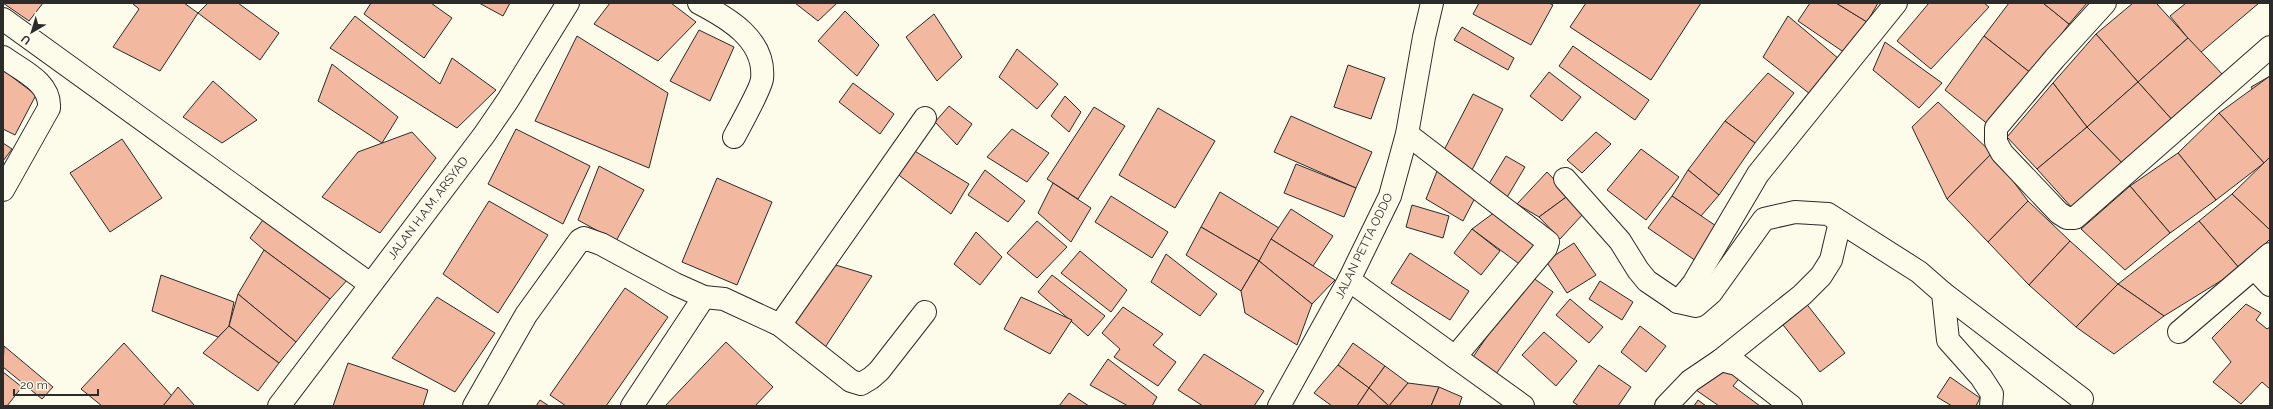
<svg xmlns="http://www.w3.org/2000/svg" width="2273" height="409" viewBox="0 0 2273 409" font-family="Raleway,sans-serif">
	<rect width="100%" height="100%" fill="#fdfbea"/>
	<g fill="#f2b8a0" stroke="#2b2b2b">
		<path d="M3,3H43L29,21Z"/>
		<path d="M132,3H184L198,13L160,71L113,47L139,9Z"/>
		<path d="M208,3H238L279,33L260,60L198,13Z"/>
		<path d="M371,3H431L452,18L424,58L364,14Z"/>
		<path d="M479,3H510L503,16Z"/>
		<path d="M610,3H671L696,22L658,61L594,24Z"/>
		<path d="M795,3H837L818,21Z"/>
		<path d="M1479,3H1549L1553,5L1531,45L1473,14Z"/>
		<path d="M1586,3H1701L1651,80L1570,27Z"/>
		<path d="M1810,3H1836L1867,22L1845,53L1798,21Z"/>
		<path d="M1836,3H1878L1867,22Z"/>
		<path d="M1929,3H1984L1989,7L1931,69L1897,41Z"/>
		<path d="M2009,3H2043L2069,24L2032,74L1984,36Z"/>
		<path d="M2043,3H2087L2069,24Z"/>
		<path d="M2133,3H2156L2188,38L2138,82L2096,34Z"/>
		<path d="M2186,3H2259L2200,53L2170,16Z"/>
		<path d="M845,11L879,45L857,76L818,41Z"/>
		<path d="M934,14L962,57L937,81L906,37Z"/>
		<path d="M355,16L440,84L452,58L496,90L457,128L330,48Z"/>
		<path d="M1788,16L1839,59L1810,94L1763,57Z"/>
		<path d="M1462,27L1514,58L1508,70L1454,40Z"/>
		<path d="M699,30L734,47L710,101L670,81Z"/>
		<path d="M2096,34L2138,82L2087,127L2053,83Z"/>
		<path d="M577,36L668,93L649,168L535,121Z"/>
		<path d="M1984,36L2032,74L1989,125L1945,90Z"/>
		<path d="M2188,38L2224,76L2174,122L2138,82Z"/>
		<path d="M1885,42L1942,83L1919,108L1873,70Z"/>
		<path d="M1573,46L1649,100L1635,120L1559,66Z"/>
		<path d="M1017,49L1058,84L1037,109L999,77Z"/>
		<path d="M332,64L398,117L382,143L318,101Z"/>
		<path d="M1348,65L1385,78L1371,119L1334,107Z"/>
		<path d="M3,70L36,95L15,135L3,129Z"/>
		<path d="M1549,72L1581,97L1562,121L1530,96Z"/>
		<path d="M1768,73L1794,93L1755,143L1725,121Z"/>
		<path d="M2270,76V119L2251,87Z"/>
		<path d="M2270,76V157L2264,163L2219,113Z"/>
		<path d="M213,81L257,120L222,143L183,117Z"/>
		<path d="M2138,82L2174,122L2127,168L2087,127Z"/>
		<path d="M853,83L894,114L880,134L839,102Z"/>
		<path d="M2053,83L2087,127L2037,169L2007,137Z"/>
		<path d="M1473,94L1503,109L1472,170L1442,154Z"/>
		<path d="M1065,96L1081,112L1069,132L1051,116Z"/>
		<path d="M1938,102L1992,153L1947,199L1912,127Z"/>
		<path d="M949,106L972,124L957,145L935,122Z"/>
		<path d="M1094,107L1125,126L1078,199L1047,179Z"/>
		<path d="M1158,108L1215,141L1175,208L1119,175Z"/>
		<path d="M2219,113L2264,163L2216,200L2178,153Z"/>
		<path d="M1291,116L1372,152L1356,188L1274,152Z"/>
		<path d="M1725,121L1755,143L1719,195L1688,170Z"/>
		<path d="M2087,127L2127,168L2074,210L2037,169Z"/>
		<path d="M516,129L590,166L563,224L488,184Z"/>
		<path d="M1012,129L1049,153L1027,182L987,157Z"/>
		<path d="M412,132L436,158L380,233L322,197L358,152Z"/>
		<path d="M1596,132L1611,144L1582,173L1567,160Z"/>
		<path d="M122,139L162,198L110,232L70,173Z"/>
		<path d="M3,143L12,149L3,161Z"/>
		<path d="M1641,149L1679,177L1646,220L1607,190Z"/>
		<path d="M913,150L969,184L951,214L896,173Z"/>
		<path d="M1992,153L2028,201L1988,242L1947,199Z"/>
		<path d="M2178,153L2216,200L2170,233L2130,186Z"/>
		<path d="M1506,156L1525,167L1506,199L1487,187Z"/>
		<path d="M2270,157V230L2232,194Z"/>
		<path d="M1296,164L1356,188L1344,217L1284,193Z"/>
		<path d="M599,166L644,190L616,241L578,220Z"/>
		<path d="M1439,166L1477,194L1463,221L1426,199Z"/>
		<path d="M985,170L1025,201L1008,222L968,195Z"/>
		<path d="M1688,170L1719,195L1701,216L1672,196Z"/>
		<path d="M1547,172L1569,195L1539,217L1517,204Z"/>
		<path d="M717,178L772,202L737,285L682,262Z"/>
		<path d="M1053,183L1091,208L1071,242L1038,213Z"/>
		<path d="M2130,186L2170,233L2125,270L2081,229Z"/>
		<path d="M1220,192L1279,228L1259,261L1201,227Z"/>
		<path d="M2232,194L2270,230V239L2240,269L2199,221Z"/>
		<path d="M1569,195L1583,214L1560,239L1539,217Z"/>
		<path d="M1111,196L1168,232L1152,258L1095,222Z"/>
		<path d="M1672,196L1722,230L1699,263L1648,228Z"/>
		<path d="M489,201L548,235L498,313L443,274Z"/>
		<path d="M2028,201L2070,241L2029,285L1988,242Z"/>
		<path d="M1412,205L1449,216L1443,238L1406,227Z"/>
		<path d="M1291,209L1333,236L1313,266L1271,239Z"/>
		<path d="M1499,209L1544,244L1522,266L1472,229Z"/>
		<path d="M265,217L349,278L330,299L264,250L250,238Z"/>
		<path d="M1037,221L1067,247L1037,278L1007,253Z"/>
		<path d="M2199,221L2240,269L2164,316L2118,284Z"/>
		<path d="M1201,227L1259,261L1241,291L1186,255Z"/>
		<path d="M1472,229L1500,251L1481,275L1454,253Z"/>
		<path d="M976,232L1002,257L980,285L954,264Z"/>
		<path d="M1271,239L1335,280L1312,304L1259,261Z"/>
		<path d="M2070,241L2118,284L2076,327L2029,285Z"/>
		<path d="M1574,243L1596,275L1567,293L1546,261Z"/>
		<path d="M264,250L330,299L296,342L238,294Z"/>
		<path d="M1080,251L1127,290L1111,312L1061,273Z"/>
		<path d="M1410,253L1469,291L1450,320L1391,283Z"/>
		<path d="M1166,254L1217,294L1200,316L1151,282Z"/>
		<path d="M1259,261L1312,304L1297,345L1245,313L1241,291Z"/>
		<path d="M829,263L872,276L824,349L789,325Z"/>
		<path d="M161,275L234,302L229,326L218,337L152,311Z"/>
		<path d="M1052,275L1105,316L1088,336L1038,292Z"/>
		<path d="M1529,275L1553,292L1494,377L1471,360Z"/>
		<path d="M1600,281L1633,302L1622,320L1589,299Z"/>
		<path d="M2118,284L2164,316L2114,354L2076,327Z"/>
		<path d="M625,288L668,317L606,406H566L550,395Z"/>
		<path d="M238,294L296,342L279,363L229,326Z"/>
		<path d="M437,297L495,333L455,392L392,358Z"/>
		<path d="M1021,297L1072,320L1050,354L1004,329Z"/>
		<path d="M1570,299L1603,327L1589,343L1556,315Z"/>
		<path d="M1805,302L1845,353L1820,372L1780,321Z"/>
		<path d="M2246,304L2261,313L2256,320L2267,329L2270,327V389L2262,382L2241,404L2213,382L2231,362L2212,338Z"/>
		<path d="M1123,307L1163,334L1153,345L1176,362L1158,386L1114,357L1120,349L1102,333Z"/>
		<path d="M229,326L279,363L258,391L203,353Z"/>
		<path d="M1640,326L1666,346L1646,372L1621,352Z"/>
		<path d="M1544,332L1577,361L1556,386L1522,355Z"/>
		<path d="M726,342L773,387L755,406H665Z"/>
		<path d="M124,343L172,396L163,406H102L81,389Z"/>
		<path d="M1353,343L1385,366L1369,388L1338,365Z"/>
		<path d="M4,346L53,387L42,399L3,367Z"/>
		<path d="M1204,354L1264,391L1254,406H1203L1178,390Z"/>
		<path d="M1108,359L1157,397L1152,406H1128L1090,385Z"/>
		<path d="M1721,360L1742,375L1733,386L1760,406H1719L1696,390Z"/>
		<path d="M348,363L428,390L423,406H333Z"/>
		<path d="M1338,365L1369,388L1357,406H1332L1314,393Z"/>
		<path d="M1599,365L1631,387L1618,406H1579L1573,402Z"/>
		<path d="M1385,366L1408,383L1389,406L1369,388Z"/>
		<path d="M3,372L22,387L7,406H3Z"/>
		<path d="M1950,377L1980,398L1976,406H1952L1937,397Z"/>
		<path d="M1408,383L1439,387L1431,406H1389Z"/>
		<path d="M178,387L195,406H163Z"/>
		<path d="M1439,387L1462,397L1459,406H1431Z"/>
		<path d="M1369,388L1389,406H1357Z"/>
		<path d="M1069,393L1089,406H1059Z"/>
		<path d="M540,400L549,406H536Z"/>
		<path d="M1698,400L1706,406H1694Z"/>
	</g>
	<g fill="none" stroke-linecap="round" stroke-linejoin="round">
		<defs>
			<g id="minor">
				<path d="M699,3C728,18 766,40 762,79C761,88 740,126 734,137"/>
				<path d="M2105,3L2055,58L1996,128V142L2002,153L2059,213L2067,218H2075L2270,47"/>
				<path d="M3,19L370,284"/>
				<path d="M3,57C21,70 51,82 49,108L3,190"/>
				<path d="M1407,134L1548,242L1546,248L1455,357L1523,406"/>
				<path d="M1565,179L1620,241L1638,270L1647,281L1678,302L1693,284L1758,174L1896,3"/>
				<path d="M2254,268L2270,254"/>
				<path d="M1349,280L1455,357"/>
				<path d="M1943,293L2082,399"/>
				<path d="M1678,302L1696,306L1711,293L1764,219L1795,212L1828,214L1919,272L1943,293L1948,340L1981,377L1992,394L1991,406"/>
				<path d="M780,325L925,118"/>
				<path d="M2179,332L2254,268L2270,285"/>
				<path d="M1721,360L1802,295L1821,276L1831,260L1840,222"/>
				<path d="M474,406L526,315L580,240L584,238L601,244L675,284L704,297L724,299L780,325L851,381L861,384L871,378L879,371L925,312"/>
				<path d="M632,406L704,297"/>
				<path d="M1279,406L1349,280L1390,196L1407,134L1424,37L1432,3"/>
				<path d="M1666,406L1690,381L1721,360L1737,364L1791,406"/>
			</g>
			<path id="trunk" d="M279,406L484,135L508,100L568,3"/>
		</defs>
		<use href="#minor" stroke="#2b2b2b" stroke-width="24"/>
		<use href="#trunk" stroke="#2b2b2b" stroke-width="24"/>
		<use href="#minor" stroke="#fdfbea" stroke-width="22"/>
		<use href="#trunk" stroke="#fdfbea" stroke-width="22"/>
	</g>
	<g text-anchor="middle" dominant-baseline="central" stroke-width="3" stroke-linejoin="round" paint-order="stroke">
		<g font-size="12" fill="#2b2b2b" stroke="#fdfbea">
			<text transform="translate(428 208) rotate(-53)">JALAN H.A.M. ARSYAD</text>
			<text transform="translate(1364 246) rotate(-64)">JALAN PETTA ODDO</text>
		</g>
	</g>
	<rect width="2273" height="409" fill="none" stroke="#2b2b2b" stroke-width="8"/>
	<g transform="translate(32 32) rotate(218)" stroke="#fdfbea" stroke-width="3" paint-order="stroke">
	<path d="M0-3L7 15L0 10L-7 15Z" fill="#2b2b2b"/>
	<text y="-6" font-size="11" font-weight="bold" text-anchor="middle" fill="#2b2b2b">U</text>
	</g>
	<path d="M14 389v6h84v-6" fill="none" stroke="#2b2b2b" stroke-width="2"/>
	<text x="20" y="389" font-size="12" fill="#2b2b2b" stroke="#fdfbea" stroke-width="3" paint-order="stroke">20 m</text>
</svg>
